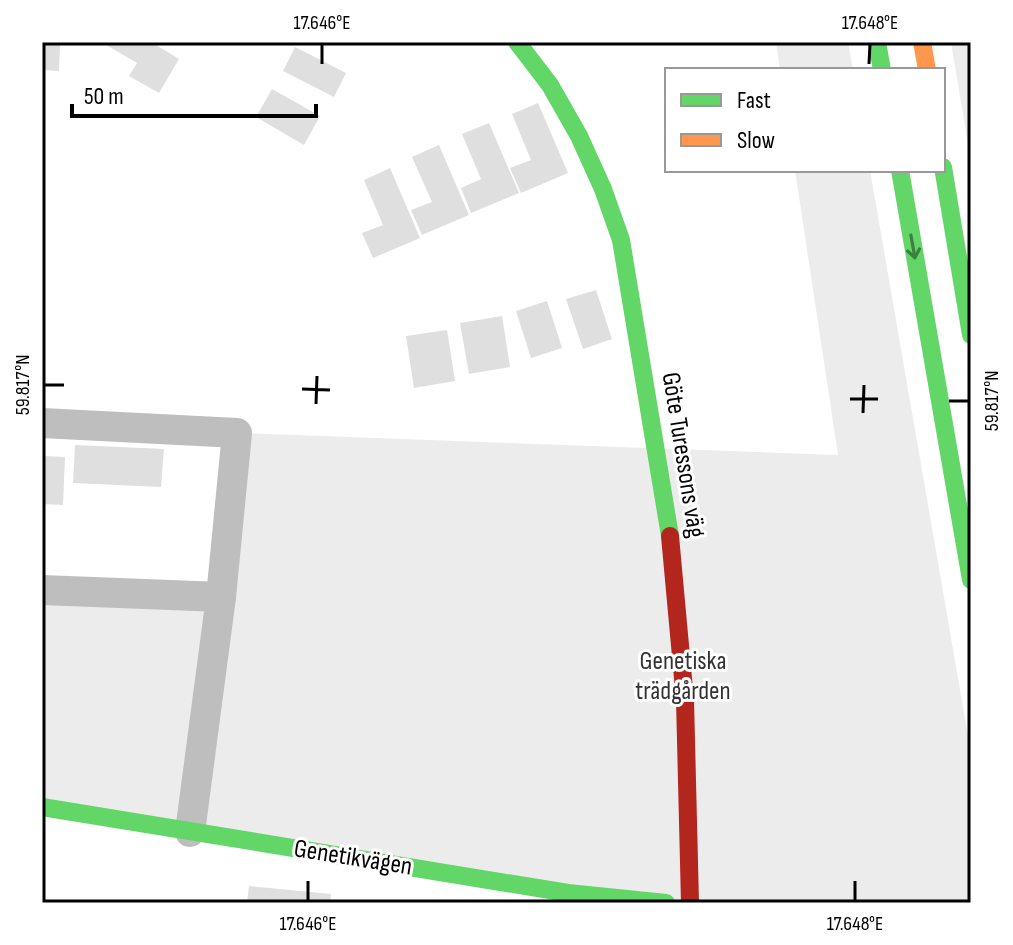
<svg xmlns="http://www.w3.org/2000/svg" width="1013" height="945" viewBox="0 0 1013 945" font-family="'Sofia Sans Condensed',sans-serif">
	<rect width="100%" height="100%" fill="#fff"/>
	<g fill="#ececec">
		<path d="M776,42H848L853,70H780Z"/>
		<path d="M951,42H971V162Z"/>
		<path d="M795,170H870L971,753V903H666L42,807V590L221,597L237,433L838,455Z"/>
	</g>
	<g fill="#dfdfdf">
		<path d="M101,42H151L179,59L159,93L129,76L137,63Z"/>
		<path d="M42,44L60,45L59,71L42,70Z"/>
		<path d="M295,47L346,73L334,97L283,71Z"/>
		<path d="M272,89L320,116L304,145L256,117Z"/>
		<path d="M538,103L568,173L521,193L510,168L531,160L512,114Z"/>
		<path d="M489,123L519,193L471,213L461,188L481,179L462,134Z"/>
		<path d="M439,145L469,215L422,235L411,210L432,202L412,157Z"/>
		<path d="M390,168L420,238L373,258L362,233L383,225L364,180Z"/>
		<path d="M596,290L612,339L583,349L566,299Z"/>
		<path d="M547,301L562,348L531,358L516,311Z"/>
		<path d="M502,316L510,367L469,374L460,323Z"/>
		<path d="M447,330L455,381L414,388L406,336Z"/>
		<path d="M75,445L164,449L161,487L73,483Z"/>
		<path d="M42,456L65,457L63,505L42,504Z"/>
		<path d="M249,886L331,894L330,903H247Z"/>
	</g>
	<g fill="none" stroke-linecap="round" stroke-linejoin="round">
		<g stroke="#bebebe" stroke-width="30">
			<path d="M42,423L237,433L221,597L190,832"/>
			<path d="M42,590L221,597"/>
		</g>
		<g stroke="#63d668" stroke-width="18">
			<path d="M517,42L550,85L579,136L603,189L621,240L670,536"/>
			<path d="M877,42L882,70"/>
			<path d="M943,167L971,335"/>
			<path d="M900,170L971,580"/>
			<path d="M42,807L568,893L666,903"/>
		</g>
		<path stroke="#ff974d" stroke-width="18" d="M922,42L927,70"/>
		<path stroke="#b3261e" stroke-width="18" d="M670,536L685,700L690,903"/>
	</g>
	<defs><path id="oneway-shaft" d="M-6 0H5M1.5-3L5.5 0L1.5 3" fill="none" stroke-width="1.6" stroke-linecap="round" stroke-linejoin="round" transform="scale(2)"/></defs>
	<use stroke="#3b803e" href="#oneway-shaft" transform="translate(913 247) rotate(80)"/>
	<path fill="none" stroke="#000" stroke-width="3" d="M322,64V44M869,64L870,44M44,385H64M302,389L330,390M850,399H878M949,401H969M316,404L317,376M863,413L864,385M308,901V881M855,901V881"/>
	<g text-anchor="middle" dominant-baseline="central" stroke-width="6" stroke-linejoin="round" paint-order="stroke">
		<g font-size="26" fill="#000" stroke="#fff">
			<text transform="translate(683 455) rotate(81)">Göte Turessons väg</text>
			<text transform="translate(353 858) rotate(9)">Genetikvägen</text>
		</g>
		<g font-size="26" fill="#333" stroke="#fff">
			<text x="683" y="661">Genetiska<tspan x="683" dy="30">trädgården</tspan></text>
		</g>
	</g>
	<rect width="1013" height="945" fill="none" stroke="#ffffff" stroke-width="88"/>
	<rect x="665" y="68" width="280" height="104" fill="#ffffff" stroke="#999999" stroke-width="2"/>
	<rect x="681" y="94" width="40" height="12" fill="#63d668" stroke="#999999" stroke-width="2"/>
	<text x="737" y="108" font-size="24" fill="#000000">Fast</text>
	<rect x="681" y="134" width="40" height="12" fill="#ff974d" stroke="#999999" stroke-width="2"/>
	<text x="737" y="148" font-size="24" fill="#000000">Slow</text>
	<path d="M72 104v12h244v-12" fill="none" stroke="#000000" stroke-width="4"/>
	<text x="84" y="104" font-size="24" fill="#000000" stroke="#ffffff" stroke-width="6" paint-order="stroke">50 m</text>
	<rect x="44" y="44" width="925" height="857" fill="none" stroke="#000" stroke-width="3"/>
	<g font-size="20" text-anchor="middle" fill="#000">
		<text x="322" y="29">17.646°E</text>
		<text x="870" y="29">17.648°E</text>
		<text transform="translate(22 385) rotate(-90)" y="7">59.817°N</text>
		<text transform="translate(991 401) rotate(-90)" y="7">59.817°N</text>
		<text x="308" y="930">17.646°E</text>
		<text x="855" y="930">17.648°E</text>
	</g>
</svg>
